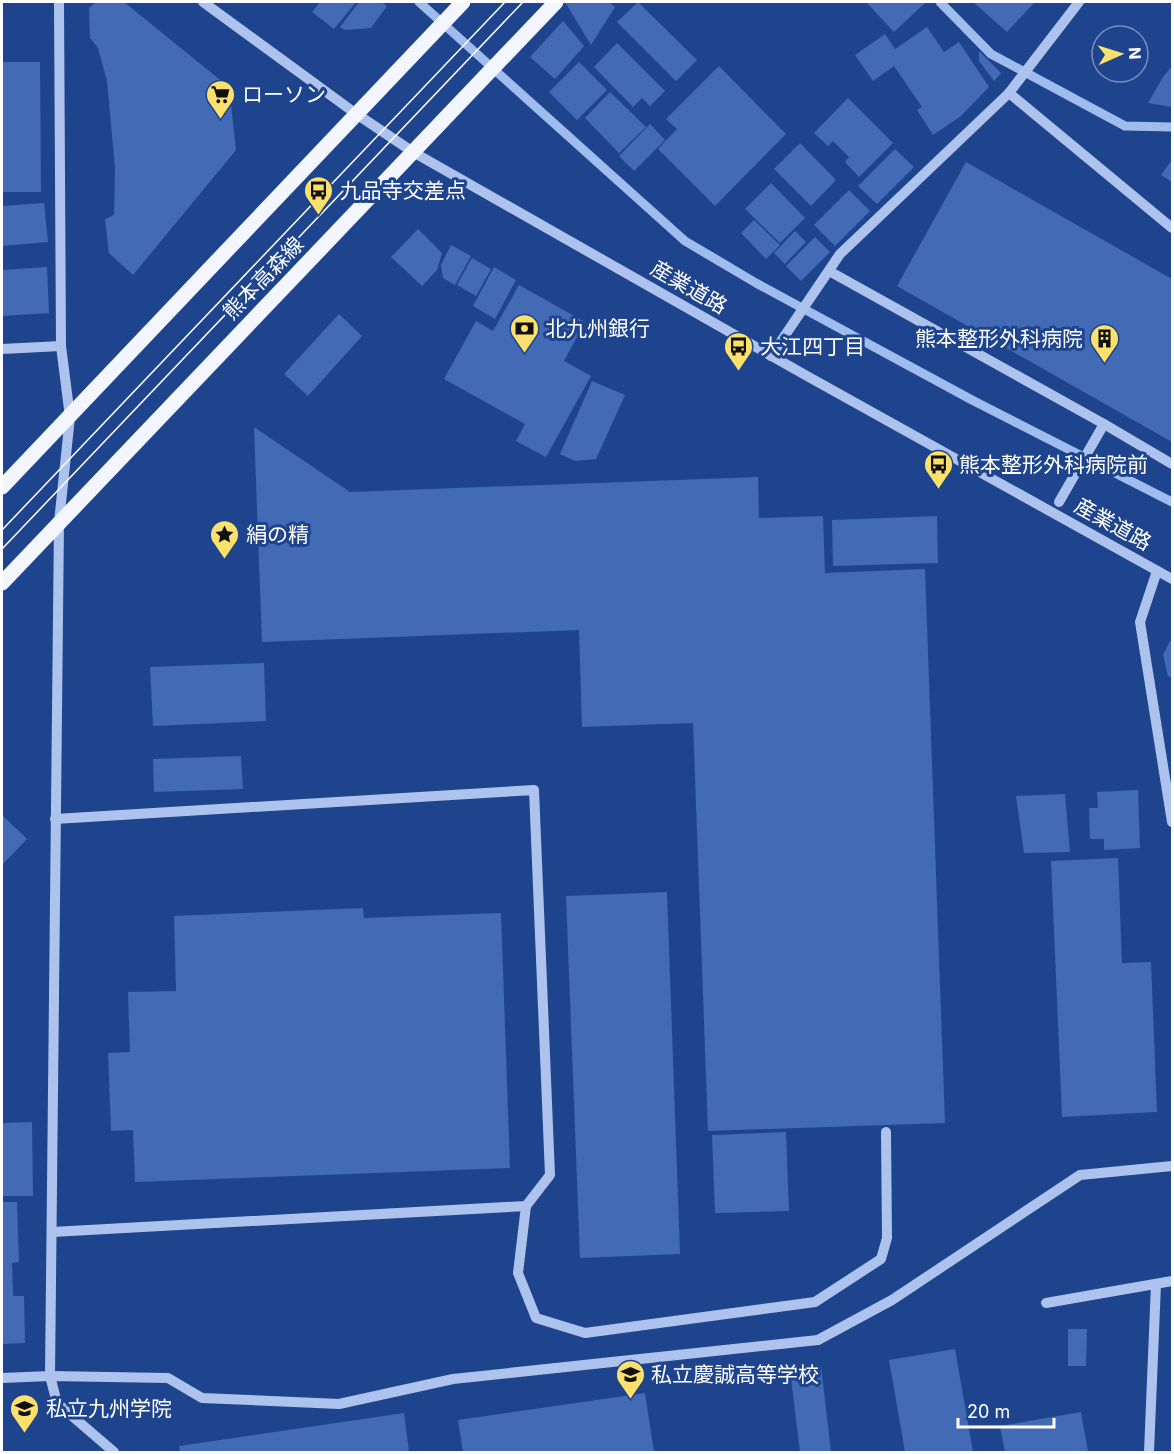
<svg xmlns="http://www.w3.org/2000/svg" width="1174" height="1454" viewBox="0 0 1174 1454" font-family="Inter,'Noto Sans JP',sans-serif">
	<rect width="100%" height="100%" fill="#1e448e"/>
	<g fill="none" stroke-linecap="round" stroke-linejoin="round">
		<g stroke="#a0bcee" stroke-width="9">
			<path d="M419,2L685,241L756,283L972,400L1172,502"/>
			<path d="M940,2L991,54L1125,126L1172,127"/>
		</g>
	</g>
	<g fill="#436ab4">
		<path d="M96,2H124L229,87L236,150L133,275L109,253L105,219L114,215L115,168L107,81L98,48L90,38L89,8Z"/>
		<path d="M320,2H356L334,29L312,12Z"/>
		<path d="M359,2H381L387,6L371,28L345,30L340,27Z"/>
		<path d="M565,2H609L615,7L591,45Z"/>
		<path d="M638,2L697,60L676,81L617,22Z"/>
		<path d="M866,2H926L894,32Z"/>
		<path d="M973,2H1035L1007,32Z"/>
		<path d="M563,21L584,46L555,79L530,57Z"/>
		<path d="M927,27L944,52L959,42L989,87L961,116L933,135L917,110L922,107L894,66L873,81L855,55L885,34L895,49Z"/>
		<path d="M617,43L665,91L650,106L642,98L633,107L594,67Z"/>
		<path d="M979,51L1001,73L994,81L979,61Z"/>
		<path d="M2,62H40L41,192H2Z"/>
		<path d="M579,62L607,90L577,120L549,92Z"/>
		<path d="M719,66L786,134L715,206L658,149L677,129L666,119Z"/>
		<path d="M1172,66V107L1148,103L1163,77Z"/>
		<path d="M610,92L646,127L619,153L585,118Z"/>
		<path d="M848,98L893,143L859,177L845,162L849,157L833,141L828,146L814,133Z"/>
		<path d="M650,124L665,140L634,171L619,156Z"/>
		<path d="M800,143L836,180L811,206L774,169Z"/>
		<path d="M895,149L914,167L877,204L858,186Z"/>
		<path d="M1172,160V182L1161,175Z"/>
		<path d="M966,162L1172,279V442L897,286Z"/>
		<path d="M771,183L805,218L780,243L745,209Z"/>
		<path d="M849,190L870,211L835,246L814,225Z"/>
		<path d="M44,203L48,242L2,246V206Z"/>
		<path d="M754,220L780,245L766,259L741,233Z"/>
		<path d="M418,229L442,253L437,270L422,286L391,257Z"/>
		<path d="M795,231L806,242L785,264L774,253Z"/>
		<path d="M815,237L830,252L801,281L786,266Z"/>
		<path d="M451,245L471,256L455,285L443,278L441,265Z"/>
		<path d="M472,258L491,269L476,296L457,285Z"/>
		<path d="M47,267L49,313L2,316V270Z"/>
		<path d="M494,267L516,280L495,319L473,306Z"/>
		<path d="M519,285L585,322L564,361L591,376L546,457L516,441L525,424L444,379L476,321L493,331Z"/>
		<path d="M339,314L362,336L308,396L284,374Z"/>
		<path d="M592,381L625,395L596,459L575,461L560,454Z"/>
		<path d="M254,427L350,492L758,477L759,518L823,516L825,573L925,569L945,1123L708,1131L693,723L582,727L579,630L262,642Z"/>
		<path d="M937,516L938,563L833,566L832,520Z"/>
		<path d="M1170,641H1172V678L1168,676L1163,655Z"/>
		<path d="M264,663L266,721L153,726L150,667Z"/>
		<path d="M241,756L243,789L154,792L153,759Z"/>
		<path d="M1138,790L1140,848L1104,850V839H1090L1089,808H1098L1097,792Z"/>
		<path d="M1065,794L1070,852L1024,853L1016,796Z"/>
		<path d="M2,815L27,839L2,865Z"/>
		<path d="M1118,858L1122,963L1151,962L1157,1112L1062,1117L1051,861Z"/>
		<path d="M667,892L680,1254L580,1258L566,896Z"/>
		<path d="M363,908L364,918L501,913L510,1168L135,1182L133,1130L111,1131L108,1053L130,1052L128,992L176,991L174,916Z"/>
		<path d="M32,1122L33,1196H2V1123Z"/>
		<path d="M786,1132L789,1211L715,1213L712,1135Z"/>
		<path d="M2,1202H17L19,1262L12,1263L13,1296H24L25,1343L2,1344Z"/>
		<path d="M1068,1329H1087L1086,1366H1068Z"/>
		<path d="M955,1349L973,1452H905L889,1360Z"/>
		<path d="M821,1366L831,1452H800L790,1370Z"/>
		<path d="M645,1393L654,1452H463L458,1420Z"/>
		<path d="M1081,1412L1088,1452H1005L1000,1426Z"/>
		<path d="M404,1413L409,1452H180L179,1446Z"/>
	</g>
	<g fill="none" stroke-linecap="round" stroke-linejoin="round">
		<g stroke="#adc3ed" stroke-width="10">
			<path d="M59,2L61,346L70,417L59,522L50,1376L57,1403L114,1452"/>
			<path d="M203,2L355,113L413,152L807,376L1172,579"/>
			<path d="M1009,93L1172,228"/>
			<path d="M829,271L1104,424L1059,502"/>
			<path d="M2,349L61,346"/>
			<path d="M771,356L840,254L1009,93L1079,2"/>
			<path d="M1104,424L1172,464"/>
			<path d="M1157,571L1140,622L1172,822"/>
			<path d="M526,1206L518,1273L536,1318L585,1333L815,1302L881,1259L887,1238L886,1132"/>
			<path d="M52,1232L526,1206L550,1175L534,790L55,819"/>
			<path d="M1046,1303L1172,1281"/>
			<path d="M2,1378L50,1376L168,1378L202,1398L339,1404L453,1379L818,1340L892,1300L1080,1175L1172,1166"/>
			<path d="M1149,1452L1156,1284"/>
		</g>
		<g stroke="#f3f6ff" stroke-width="15">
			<path d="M2,487L463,2"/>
			<path d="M2,583L556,2"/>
		</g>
		<g stroke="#fff" stroke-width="1.5">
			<path d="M2,530L505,2"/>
			<path d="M2,549L523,2"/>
		</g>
	</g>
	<defs>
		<symbol id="supermarket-pin" viewBox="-11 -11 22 30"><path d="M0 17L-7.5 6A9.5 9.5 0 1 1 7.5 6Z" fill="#fbe16c" stroke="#1e448e"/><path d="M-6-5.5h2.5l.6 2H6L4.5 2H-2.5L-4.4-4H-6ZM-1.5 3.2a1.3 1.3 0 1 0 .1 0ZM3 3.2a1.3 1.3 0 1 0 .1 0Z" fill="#111"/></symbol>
		<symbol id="bus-pin" viewBox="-11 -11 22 30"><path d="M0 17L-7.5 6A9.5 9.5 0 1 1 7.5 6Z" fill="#fbe16c" stroke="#1e448e"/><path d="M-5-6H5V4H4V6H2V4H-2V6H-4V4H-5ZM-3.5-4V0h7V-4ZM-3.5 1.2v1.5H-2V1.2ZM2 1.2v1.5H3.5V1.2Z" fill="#111"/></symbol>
		<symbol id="bank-pin" viewBox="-11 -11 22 30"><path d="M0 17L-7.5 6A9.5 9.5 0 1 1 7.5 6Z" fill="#fbe16c" stroke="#1e448e"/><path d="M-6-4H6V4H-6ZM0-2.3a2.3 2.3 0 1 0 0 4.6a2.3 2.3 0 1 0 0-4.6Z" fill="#111"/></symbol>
		<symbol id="building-pin" viewBox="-11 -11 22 30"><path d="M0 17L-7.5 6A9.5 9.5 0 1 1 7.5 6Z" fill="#fbe16c" stroke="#1e448e"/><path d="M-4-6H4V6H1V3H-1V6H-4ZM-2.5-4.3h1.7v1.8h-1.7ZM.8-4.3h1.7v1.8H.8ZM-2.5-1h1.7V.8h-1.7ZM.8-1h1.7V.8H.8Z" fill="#111"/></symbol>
		<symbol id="sight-pin" viewBox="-11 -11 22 30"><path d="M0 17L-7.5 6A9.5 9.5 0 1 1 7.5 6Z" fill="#fbe16c" stroke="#1e448e"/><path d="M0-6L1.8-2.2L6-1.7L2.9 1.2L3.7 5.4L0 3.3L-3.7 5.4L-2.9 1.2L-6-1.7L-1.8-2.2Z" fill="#111"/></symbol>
		<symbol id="school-pin" viewBox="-11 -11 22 30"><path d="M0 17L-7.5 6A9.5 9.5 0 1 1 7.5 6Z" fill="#fbe16c" stroke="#1e448e"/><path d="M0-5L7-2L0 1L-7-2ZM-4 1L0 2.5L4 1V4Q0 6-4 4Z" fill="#111"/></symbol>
	</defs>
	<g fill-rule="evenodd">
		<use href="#supermarket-pin" x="204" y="78" width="33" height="45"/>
		<use href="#bus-pin" x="302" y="174" width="33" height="45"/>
		<use href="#bank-pin" x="508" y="312" width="33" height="45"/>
		<use href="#building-pin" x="1088" y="322" width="33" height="45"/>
		<use href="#bus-pin" x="722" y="330" width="33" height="45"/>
		<use href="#bus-pin" x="922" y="448" width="33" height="45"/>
		<use href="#sight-pin" x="208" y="518" width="33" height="45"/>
		<use href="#school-pin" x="614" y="1358" width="33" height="45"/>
		<use href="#school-pin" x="8" y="1392" width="33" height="45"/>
	</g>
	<g text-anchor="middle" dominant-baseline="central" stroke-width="6" stroke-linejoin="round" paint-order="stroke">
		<g font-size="21" fill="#fff" stroke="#1e448e" text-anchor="start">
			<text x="242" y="94">ローソン</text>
			<text x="340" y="190">九品寺交差点</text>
			<text x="545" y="328">北九州銀行</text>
			<text x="1083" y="338" text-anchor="end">熊本整形外科病院</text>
			<text x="760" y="346">大江四丁目</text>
			<text x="959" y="464">熊本整形外科病院前</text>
			<text x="246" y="534">絹の精</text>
			<text x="651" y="1374">私立慶誠高等学校</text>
			<text x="46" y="1408">私立九州学院</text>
		</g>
		<g font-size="21" fill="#fff" stroke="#1e448e">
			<text transform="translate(263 278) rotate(-46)">熊本高森線</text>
			<text transform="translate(689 287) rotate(30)">産業道路</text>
			<text transform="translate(1113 524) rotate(29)">産業道路</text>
		</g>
	</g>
	<rect width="1174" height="1454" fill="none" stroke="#ffffff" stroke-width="6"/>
	<g transform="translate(1120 54) rotate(87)"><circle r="28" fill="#1e448e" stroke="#788fbb" stroke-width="1.5"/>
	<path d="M0-4.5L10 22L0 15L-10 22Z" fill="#fbe16c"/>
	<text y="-9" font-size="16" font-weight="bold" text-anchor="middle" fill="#ffffff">N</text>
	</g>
	<path d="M958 1418v9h96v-9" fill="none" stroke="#ffffff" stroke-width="3"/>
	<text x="967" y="1418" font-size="18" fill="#ffffff" stroke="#1e448e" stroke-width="4.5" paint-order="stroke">20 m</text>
</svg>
